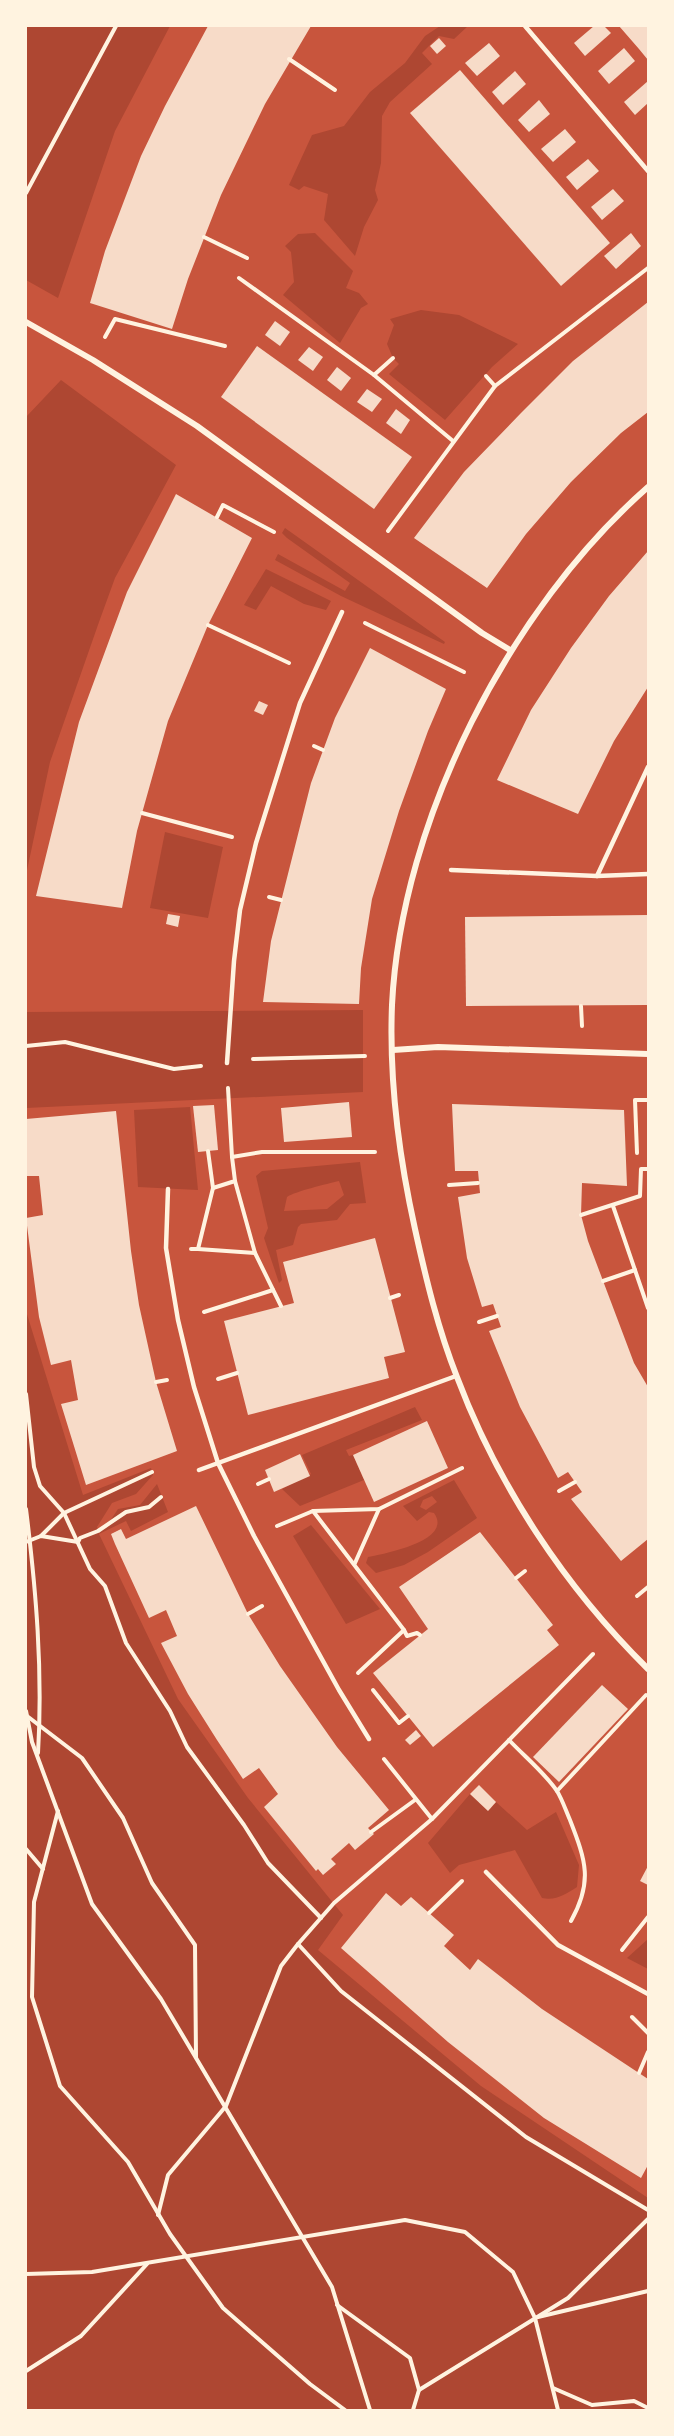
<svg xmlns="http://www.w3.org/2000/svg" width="674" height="2436" viewBox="0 0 674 2436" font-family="Ubuntu,sans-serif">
	<rect width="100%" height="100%" fill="#c8553d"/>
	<g fill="#ae4732" fill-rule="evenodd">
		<path d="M26,26H170L115,131L58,298L26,280Z"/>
		<path d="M440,26H468L454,39L439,36L422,53L432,64L390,102L382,116L381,163L375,190L378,200L364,227L355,256L324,220L328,194L304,186L299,190L289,185L312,135L344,126L370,92L405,63L425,36Z"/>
		<path d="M315,233L353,271L346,288L359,293L368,304L361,308L340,343L283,295L294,282L291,252L285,246L298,234Z"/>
		<path d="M421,310L459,315L518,344L492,367L445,420L389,374L399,364L393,358L387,344L394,325L390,319Z"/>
		<path d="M61,380L176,465L115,578L99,622L50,762L26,875V417Z"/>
		<path d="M285,528L445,642L444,644L431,638L341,596L275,560L278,554L345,591L350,583L287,538L282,533Z"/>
		<path d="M266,569L331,601L326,610L304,604L271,586L256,610L244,605Z"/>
		<path d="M165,832L223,847L208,918L150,908Z"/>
		<path d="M363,1010V1092L26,1108V1012Z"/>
		<path d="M190,1107L198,1190L138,1187L134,1110Z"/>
		<path d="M360,1162L366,1203L350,1204L337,1220L301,1224L298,1227L293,1245L276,1250L282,1280L279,1283L264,1238L268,1228L256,1176L262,1171ZM339,1181L344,1195L327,1209L284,1211L287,1197C296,1191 327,1184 339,1181Z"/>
		<path d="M26,1311L83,1495L151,1468L153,1475L136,1494L112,1503L97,1527L98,1529L110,1521L118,1509L140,1505L157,1484L168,1512L131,1531L126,1521L99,1534L178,1699L248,1798L343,1915L318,1950L481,2086L648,2198V2410H26Z"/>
		<path d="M415,1407L422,1420L346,1450L349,1456L353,1455L364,1480L300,1506L282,1489L311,1474L302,1455Z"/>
		<path d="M454,1480L477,1518L428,1552L404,1565L376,1573L366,1563L368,1557C383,1554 454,1541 434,1513L429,1512L417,1521L403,1506ZM432,1496L437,1502L426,1510L420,1507L423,1500Z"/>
		<path d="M311,1525L380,1609L346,1624L293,1536Z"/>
		<path d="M470,1794L488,1811L496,1802L527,1830L556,1812L579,1865L577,1887C566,1894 556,1901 542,1898L515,1850L459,1865L450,1873L428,1843Z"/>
		<path d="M648,1939V1969L627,1958Z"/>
	</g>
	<g fill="#f7dbc8">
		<path d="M208,26H311L265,104L221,195L188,279L172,329L90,303L105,251L141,156L165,106Z"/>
		<path d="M594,26H604L611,33L585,56L574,43Z"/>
		<path d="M619,26H648V60L639,49Z"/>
		<path d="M439,38L446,46L437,54L430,46Z"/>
		<path d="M489,43L500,56L477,76L465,63Z"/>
		<path d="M624,48L635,61L609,84L598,71Z"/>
		<path d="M460,70L610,243L561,286L410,113Z"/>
		<path d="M515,71L526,84L503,105L492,92Z"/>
		<path d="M648,81V103L635,115L624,102Z"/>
		<path d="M539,100L550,114L529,132L518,120Z"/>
		<path d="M565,129L576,142L553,162L541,149Z"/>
		<path d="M588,159L599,171L577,190L566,177Z"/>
		<path d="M613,189L624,201L602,220L591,207Z"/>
		<path d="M631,233L641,246L616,269L604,256Z"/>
		<path d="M648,302V412L621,433L571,482L526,534L487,588L414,538L464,472L521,413L573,361Z"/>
		<path d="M275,321L290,332L280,346L265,335Z"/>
		<path d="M257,346L412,457L374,509L221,397Z"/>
		<path d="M309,347L323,357L313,371L298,360Z"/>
		<path d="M337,367L351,378L341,391L327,380Z"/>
		<path d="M367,389L382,399L372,412L357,402Z"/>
		<path d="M396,409L410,420L401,434L386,423Z"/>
		<path d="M176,494L252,538L208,625L168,721L137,831L122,908L36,896L79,722L127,592Z"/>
		<path d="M648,551V687L614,741L578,814L497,780L531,710L571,648L609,596Z"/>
		<path d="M370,648L446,689L428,731L399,811L372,899L361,968L359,1004L263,1002L271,941L311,783L335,718Z"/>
		<path d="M259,701L268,705L263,715L254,711Z"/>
		<path d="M168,914L180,916L178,927L166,924Z"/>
		<path d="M648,915V1005L466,1006L465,917Z"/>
		<path d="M349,1102L352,1137L284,1142L281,1108Z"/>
		<path d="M452,1104L624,1110L627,1186L582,1183L581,1215L588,1241L634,1363L648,1387V1539L621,1561L571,1499L582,1492L568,1472L558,1478L520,1407L489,1331L501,1327L493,1304L482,1307L467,1258L458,1197L480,1193L478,1171H455Z"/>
		<path d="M214,1105L218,1150L198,1152L193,1106Z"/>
		<path d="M116,1111L131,1251L139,1305L156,1382L177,1451L86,1485L61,1404L78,1400L71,1360L51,1365L39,1317L26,1218L43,1215L39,1176H26V1119Z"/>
		<path d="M375,1238L405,1352L384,1357L389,1378L248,1415L224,1321L294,1303L283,1262Z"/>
		<path d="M427,1421L448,1468L374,1502L353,1455Z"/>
		<path d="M300,1454L310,1476L274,1492L265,1470Z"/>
		<path d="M196,1506L248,1614L280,1666L337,1747L389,1810L368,1828L374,1834L355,1850L349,1843L331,1859L336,1864L323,1875L318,1869L316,1871L264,1807L278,1794L259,1768L243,1779L217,1740L188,1694L161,1643L177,1636L166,1610L149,1618L115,1544L111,1534L121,1529L126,1539Z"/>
		<path d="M480,1532L553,1625L547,1630L559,1645L433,1747L373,1673L428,1629L399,1587Z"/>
		<path d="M602,1685L628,1709L559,1782L533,1757Z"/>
		<path d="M416,1730L421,1736L410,1745L405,1740Z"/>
		<path d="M479,1785L496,1802L488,1811L470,1794Z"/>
		<path d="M648,1866V1885L640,1881Z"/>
		<path d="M386,1893L401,1906L411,1897L454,1935L444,1946L470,1970L478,1959L542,2009L648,2079V2165L641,2178L544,2118L448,2042L341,1948Z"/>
	</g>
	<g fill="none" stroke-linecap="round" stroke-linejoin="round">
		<g stroke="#fff3e0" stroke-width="4">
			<path d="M289,59L335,90"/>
			<path d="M26,193L116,26"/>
			<path d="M204,237L247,258"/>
			<path d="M239,278L374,375L453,441"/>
			<path d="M105,337L115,319L225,346"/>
			<path d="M374,375L393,358"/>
			<path d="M486,376L495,386"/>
			<path d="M217,517L223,505L274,532"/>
			<path d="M388,531L495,386L648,268"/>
			<path d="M365,623L464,672"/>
			<path d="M208,625L289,663"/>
			<path d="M314,746L323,750"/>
			<path d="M142,813L232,837"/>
			<path d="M269,897L281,900"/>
			<path d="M581,1006L582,1026"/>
			<path d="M26,1046L65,1042L174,1069L201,1066"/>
			<path d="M253,1059L365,1056"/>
			<path d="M228,1088L232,1157"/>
			<path d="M637,1153L635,1100H648"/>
			<path d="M235,1181L255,1253L281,1306"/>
			<path d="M449,1185L478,1183"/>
			<path d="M213,1188L235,1181L232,1157L262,1152H375"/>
			<path d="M613,1206L648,1308"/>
			<path d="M581,1215L640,1196L641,1169H648"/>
			<path d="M191,1249H198L213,1188L208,1151"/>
			<path d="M198,1249L255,1253"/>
			<path d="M603,1281L635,1270"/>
			<path d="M390,1298L399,1295"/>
			<path d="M204,1312L273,1290"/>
			<path d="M479,1322L497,1316"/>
			<path d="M218,1379L237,1373"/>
			<path d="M156,1382L167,1380"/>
			<path d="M26,1394L34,1467L40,1486L64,1513L90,1569L105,1586L126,1643L170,1711L187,1747L244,1825L268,1863L321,1918"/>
			<path d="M258,1484L269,1479"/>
			<path d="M559,1491L575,1482"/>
			<path d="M26,1509C36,1590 43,1671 38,1753"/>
			<path d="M313,1511L404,1630"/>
			<path d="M277,1526L313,1511L379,1509L462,1468"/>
			<path d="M41,1536L64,1513L152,1472"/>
			<path d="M26,1542L41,1536L78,1542L80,1538L98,1531L126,1512L149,1507L161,1497"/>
			<path d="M355,1563L379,1509"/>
			<path d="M516,1578L525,1571"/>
			<path d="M637,1596L648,1587"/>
			<path d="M248,1614L262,1606"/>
			<path d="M358,1673L404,1630L407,1636L417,1633L420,1635"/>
			<path d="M373,1690L399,1723L408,1716"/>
			<path d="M26,1711L32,1742L92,1904L161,1999L332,2287L370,2410"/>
			<path d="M27,1716L82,1758L123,1818L152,1883L195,1945L196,2057"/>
			<path d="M509,1740C524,1756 544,1772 557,1791C562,1799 566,1811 570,1820C586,1861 593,1882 571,1921"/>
			<path d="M384,1759L432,1819"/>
			<path d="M557,1791L646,1695"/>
			<path d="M58,1811L34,1902L32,1997L60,2086L128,2162L170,2234L223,2308L310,2384L345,2410"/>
			<path d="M371,1832L415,1800"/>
			<path d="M26,1849L43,1869"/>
			<path d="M429,1913L462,1881"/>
			<path d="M298,1944L341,1991L526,2137L648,2210"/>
			<path d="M622,1950L648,1917"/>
			<path d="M632,2017L648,2033"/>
			<path d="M639,2073L648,2052"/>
			<path d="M158,2215L168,2175L226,2106L281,1966L298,1944L334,1903L432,1819L593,1654"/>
			<path d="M26,2274L92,2272L405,2220L465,2232L513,2272L535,2318L558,2410"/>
			<path d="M337,2305L410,2358L419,2390L413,2410"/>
			<path d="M538,2317L648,2291"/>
			<path d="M26,2371L81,2336L147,2264"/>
			<path d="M553,2388L592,2405L634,2401L648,2408"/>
			<path d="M419,2390L568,2298L648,2219"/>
		</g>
		<g stroke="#fff3e0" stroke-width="4.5">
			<path d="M525,26L648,171"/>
			<path d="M451,870L597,876L648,874"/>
			<path d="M597,876L648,767"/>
			<path d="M227,1063L234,961L240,910L256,843L300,703L342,612"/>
			<path d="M168,1189L166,1248L178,1320L194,1387L218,1463L254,1536L339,1690L369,1739"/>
			<path d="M199,1470L456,1376"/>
			<path d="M486,1872L558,1945L648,1994"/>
		</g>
		<g stroke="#fff3e0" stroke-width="6">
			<path d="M26,322L93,360L197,426L482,633L510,650"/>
			<path d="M648,487C510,608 401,820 392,1005C389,1080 399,1157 415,1229C426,1279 438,1329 457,1377C498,1486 565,1587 648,1669"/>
			<path d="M393,1050L438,1047L648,1054"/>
		</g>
	</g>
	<rect width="674" height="2436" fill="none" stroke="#fff3e0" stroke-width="54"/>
</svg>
